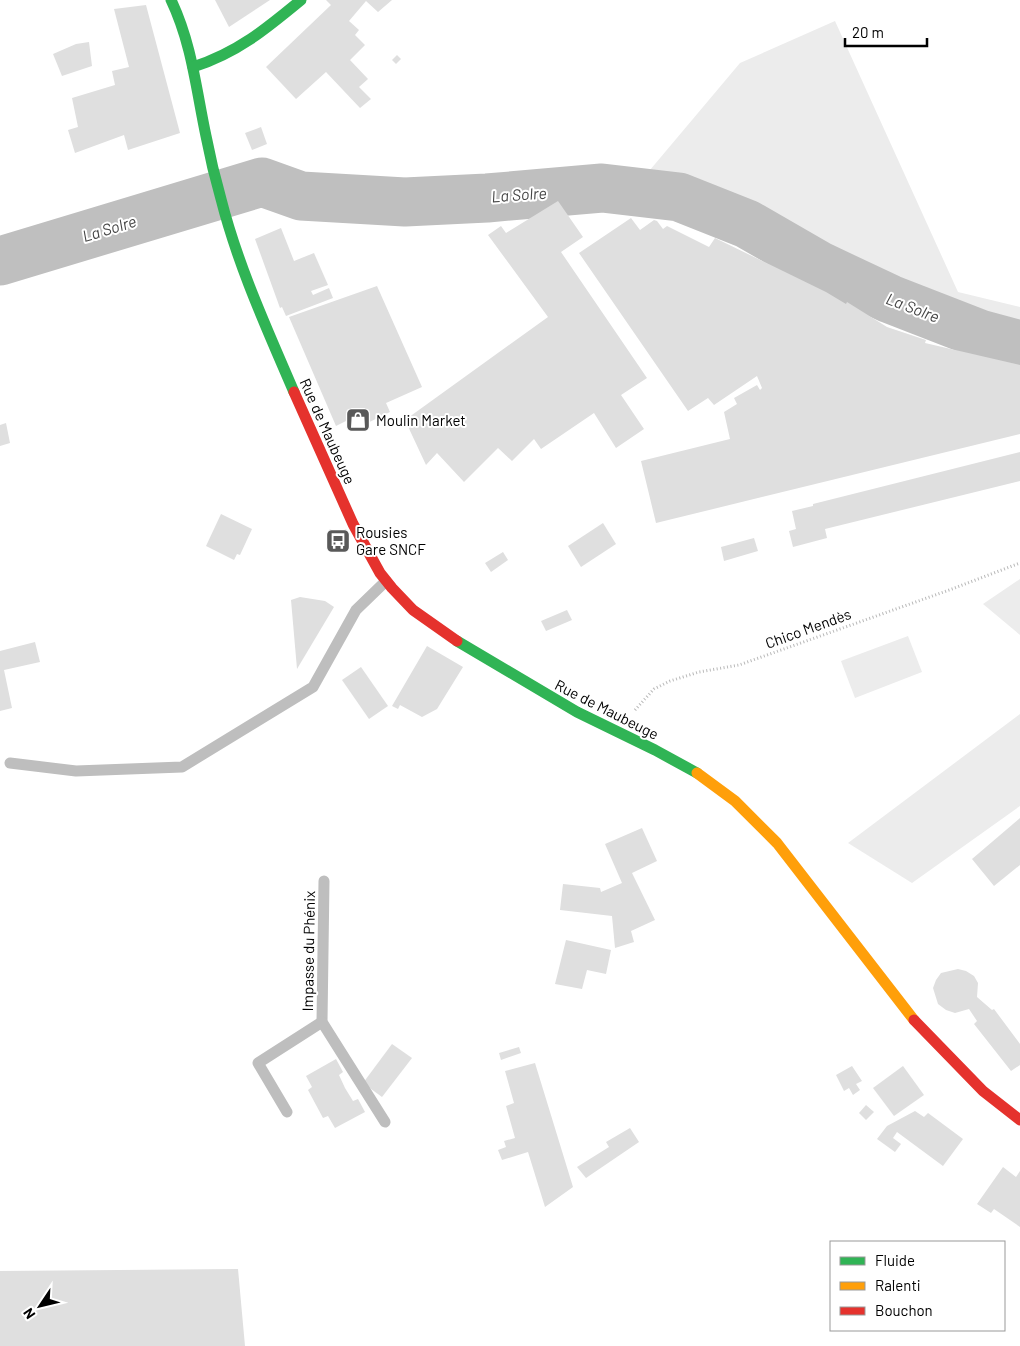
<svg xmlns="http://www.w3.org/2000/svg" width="1020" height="1346" viewBox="0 0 1020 1346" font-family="Barlow,sans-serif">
	<rect width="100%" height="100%" fill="#fff"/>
	<g fill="#ececec">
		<path d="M835,21L958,292L1020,307V359L918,330L788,262L675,211L618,208L740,63Z"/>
		<path d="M1020,579V635L983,604Z"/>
		<path d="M908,636L922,672L855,698L841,661Z"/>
		<path d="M1020,714V806L912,883L848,843Z"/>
	</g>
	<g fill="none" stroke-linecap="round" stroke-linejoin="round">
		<path stroke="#bfbfbf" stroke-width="49" d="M0,261L262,182L301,196L405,202L487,198L602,188L679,197L747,224L820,266L890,299L980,334L1020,345"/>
	</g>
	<g fill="#dfdfdf">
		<path d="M215,0H270L229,27Z"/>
		<path d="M326,0H392L378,12L366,1L349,21L359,30L355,35L365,45L350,60L368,79L359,87L371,99L360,108L326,72L296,99L266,67L331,5Z"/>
		<path d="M146,5L180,133L128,150L124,135L75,153L68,130L78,127L72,98L115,85L112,71L129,67L114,9Z"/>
		<path d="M89,42L92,66L62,76L53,54L76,44Z"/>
		<path d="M397,55L401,59L396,64L392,60Z"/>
		<path d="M261,127L267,144L252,150L245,133Z"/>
		<path d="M558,201L583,237L561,252L647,378L621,395L644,429L616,448L594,413L541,449L534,439L512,461L498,448L464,482L437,453L426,465L405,420L548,317L488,235L501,226L506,233Z"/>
		<path d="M631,218L640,230L654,220L657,221L663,229L667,226L709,247L715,238L826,292L846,304L847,302L887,327L926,340L925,343L1020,365V434L656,523L641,461L730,439L724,412L737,404L734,398L757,385L760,390L762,388L757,376L714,405L708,398L688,411L579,253Z"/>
		<path d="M281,228L294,261L314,253L328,285L311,291L313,295L329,288L333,298L286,316L282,307L280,308L255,239Z"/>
		<path d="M377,286L422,387L386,403L390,412L353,430L348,420L336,426L289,317Z"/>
		<path d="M6,423L10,443L0,446V425Z"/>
		<path d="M1020,452V481L825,529L827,538L793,547L789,531L796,529L792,511L813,506V504Z"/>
		<path d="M221,514L252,529L240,555L237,554L234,560L206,546Z"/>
		<path d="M603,523L616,544L581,567L568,546Z"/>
		<path d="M754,538L758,551L724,561L721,547Z"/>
		<path d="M503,552L508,560L491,572L485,563Z"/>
		<path d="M300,597L325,601L334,607L297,669L291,600Z"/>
		<path d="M567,610L572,620L546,631L541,621Z"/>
		<path d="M35,642L40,662L4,670L12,708L0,711V651Z"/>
		<path d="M427,646L463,667L437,709L422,717L400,705L398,709L392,706Z"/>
		<path d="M361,667L388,706L369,719L342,680Z"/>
		<path d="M1020,818V865L994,886L972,859Z"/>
		<path d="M642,828L657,861L632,873L655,920L631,931L634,942L615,948L612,916L560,910L563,884L600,888L601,892L622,883L605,844Z"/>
		<path d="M566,940L611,950L606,974L587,970L582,989L555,984Z"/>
		<path d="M958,969L966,971L974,976L978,983L977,997L992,1010L994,1009L1020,1044V1065L1011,1071L974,1024L977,1021L969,1009L955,1013L946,1010L938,1004L933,988L936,980L941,973Z"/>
		<path d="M392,1044L412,1058L382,1097L363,1083Z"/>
		<path d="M519,1047L521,1053L501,1060L499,1053Z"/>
		<path d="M336,1059L343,1072L339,1075L345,1088L353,1101L358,1099L365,1112L335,1128L328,1116L323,1118L308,1090L312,1087L306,1076Z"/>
		<path d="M535,1063L573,1187L545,1207L528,1152L502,1160L498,1150L506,1147L504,1141L515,1138L506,1106L514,1103L505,1071Z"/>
		<path d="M852,1066L862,1081L856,1084L860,1090L853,1095L849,1088L844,1091L836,1075Z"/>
		<path d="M903,1066L924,1095L894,1116L873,1088Z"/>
		<path d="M866,1105L874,1112L866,1120L859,1113Z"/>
		<path d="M915,1111L924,1117L928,1113L963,1139L943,1166L897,1132L893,1138L901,1144L895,1152L877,1139L887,1126Z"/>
		<path d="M630,1128L639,1142L586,1178L577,1167L609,1147L606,1142Z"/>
		<path d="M1003,1167L1016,1177L1020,1171V1227L994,1209L991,1213L977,1204Z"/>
		<path d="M238,1269L245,1346H0V1271Z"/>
	</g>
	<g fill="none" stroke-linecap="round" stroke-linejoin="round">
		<path stroke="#b9b9b9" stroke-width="3" stroke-dasharray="1 2.5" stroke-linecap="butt" d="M635,710L654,689L670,681L699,672L739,665L952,589L1020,563"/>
		<g stroke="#bebebe" stroke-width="11">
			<path d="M10,763L76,771L182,767L313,687L356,610L386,581"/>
			<path d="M324,881L322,1022L385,1122"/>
			<path d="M287,1112L258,1063L322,1022"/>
		</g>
		<g stroke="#30b455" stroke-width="11">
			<path d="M171,0C192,44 196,89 206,136C210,157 215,178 221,199C238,266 267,329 294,392"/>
			<path d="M193,67C237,53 266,29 301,0"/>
			<path d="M457,641L577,712L655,750L697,773"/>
		</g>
		<path stroke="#ff9f0a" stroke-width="11" d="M697,773L735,801L777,843L914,1020"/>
		<g stroke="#e5322d" stroke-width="11">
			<path d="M294,392L353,524L380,573L392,588L413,610L457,641"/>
			<path d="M914,1020L983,1091L1020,1120"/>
		</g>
	</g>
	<defs>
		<symbol id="shop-square" viewBox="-11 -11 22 22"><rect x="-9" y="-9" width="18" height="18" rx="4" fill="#595959" stroke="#fff"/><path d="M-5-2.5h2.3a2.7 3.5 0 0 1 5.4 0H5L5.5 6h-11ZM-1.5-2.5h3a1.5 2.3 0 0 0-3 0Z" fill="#fff"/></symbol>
		<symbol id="bus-square" viewBox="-11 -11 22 22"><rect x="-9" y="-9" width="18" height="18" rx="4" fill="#595959" stroke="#fff"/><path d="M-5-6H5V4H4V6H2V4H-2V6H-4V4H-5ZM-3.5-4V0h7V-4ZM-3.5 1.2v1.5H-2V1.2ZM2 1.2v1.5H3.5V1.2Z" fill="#fff"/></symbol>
	</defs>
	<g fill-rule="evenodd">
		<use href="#shop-square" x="344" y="406" width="28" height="28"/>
		<use href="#bus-square" x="324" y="527" width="28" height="28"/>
	</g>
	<g text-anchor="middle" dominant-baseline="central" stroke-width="4" stroke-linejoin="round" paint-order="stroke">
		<g font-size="15" fill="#000" stroke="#fff" text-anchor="start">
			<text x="376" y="420">Moulin Market</text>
			<text x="356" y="532">Rousies<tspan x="356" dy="17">Gare SNCF</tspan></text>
		</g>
		<g font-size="15" fill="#000" stroke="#fff">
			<text transform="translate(328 431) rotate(66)">Rue de Maubeuge</text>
			<text transform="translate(808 628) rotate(-20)">Chico Mendès</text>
			<text transform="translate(607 709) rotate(27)">Rue de Maubeuge</text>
			<text transform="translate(308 951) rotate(-89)">Impasse du Phénix</text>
		</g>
		<g font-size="16" font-style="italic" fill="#444" stroke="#fff">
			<text transform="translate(519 194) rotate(-4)">La Solre</text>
			<text transform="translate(109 228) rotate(-17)">La Solre</text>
			<text transform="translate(913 307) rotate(21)">La Solre</text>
		</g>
	</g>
	<rect x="830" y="1241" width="175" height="90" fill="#ffffff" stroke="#999999"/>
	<rect x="840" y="1257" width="25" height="8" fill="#30b455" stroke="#999999"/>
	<text x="875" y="1266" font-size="15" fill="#000000">Fluide</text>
	<rect x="840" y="1282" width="25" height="8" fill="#ff9f0a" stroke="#999999"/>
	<text x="875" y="1291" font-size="15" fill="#000000">Ralenti</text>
	<rect x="840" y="1307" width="25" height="8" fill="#e5322d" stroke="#999999"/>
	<text x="875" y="1316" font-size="15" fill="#000000">Bouchon</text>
	<g transform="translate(40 1306) rotate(235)" stroke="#ffffff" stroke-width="4" paint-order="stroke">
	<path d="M0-4L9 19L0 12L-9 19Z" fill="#000000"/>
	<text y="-8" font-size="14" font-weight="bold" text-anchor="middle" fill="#000000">N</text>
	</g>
	<path d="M845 38v8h82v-8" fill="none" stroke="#000000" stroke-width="2.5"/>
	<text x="852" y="38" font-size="15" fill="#000000" stroke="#ffffff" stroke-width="4" paint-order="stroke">20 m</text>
</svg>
